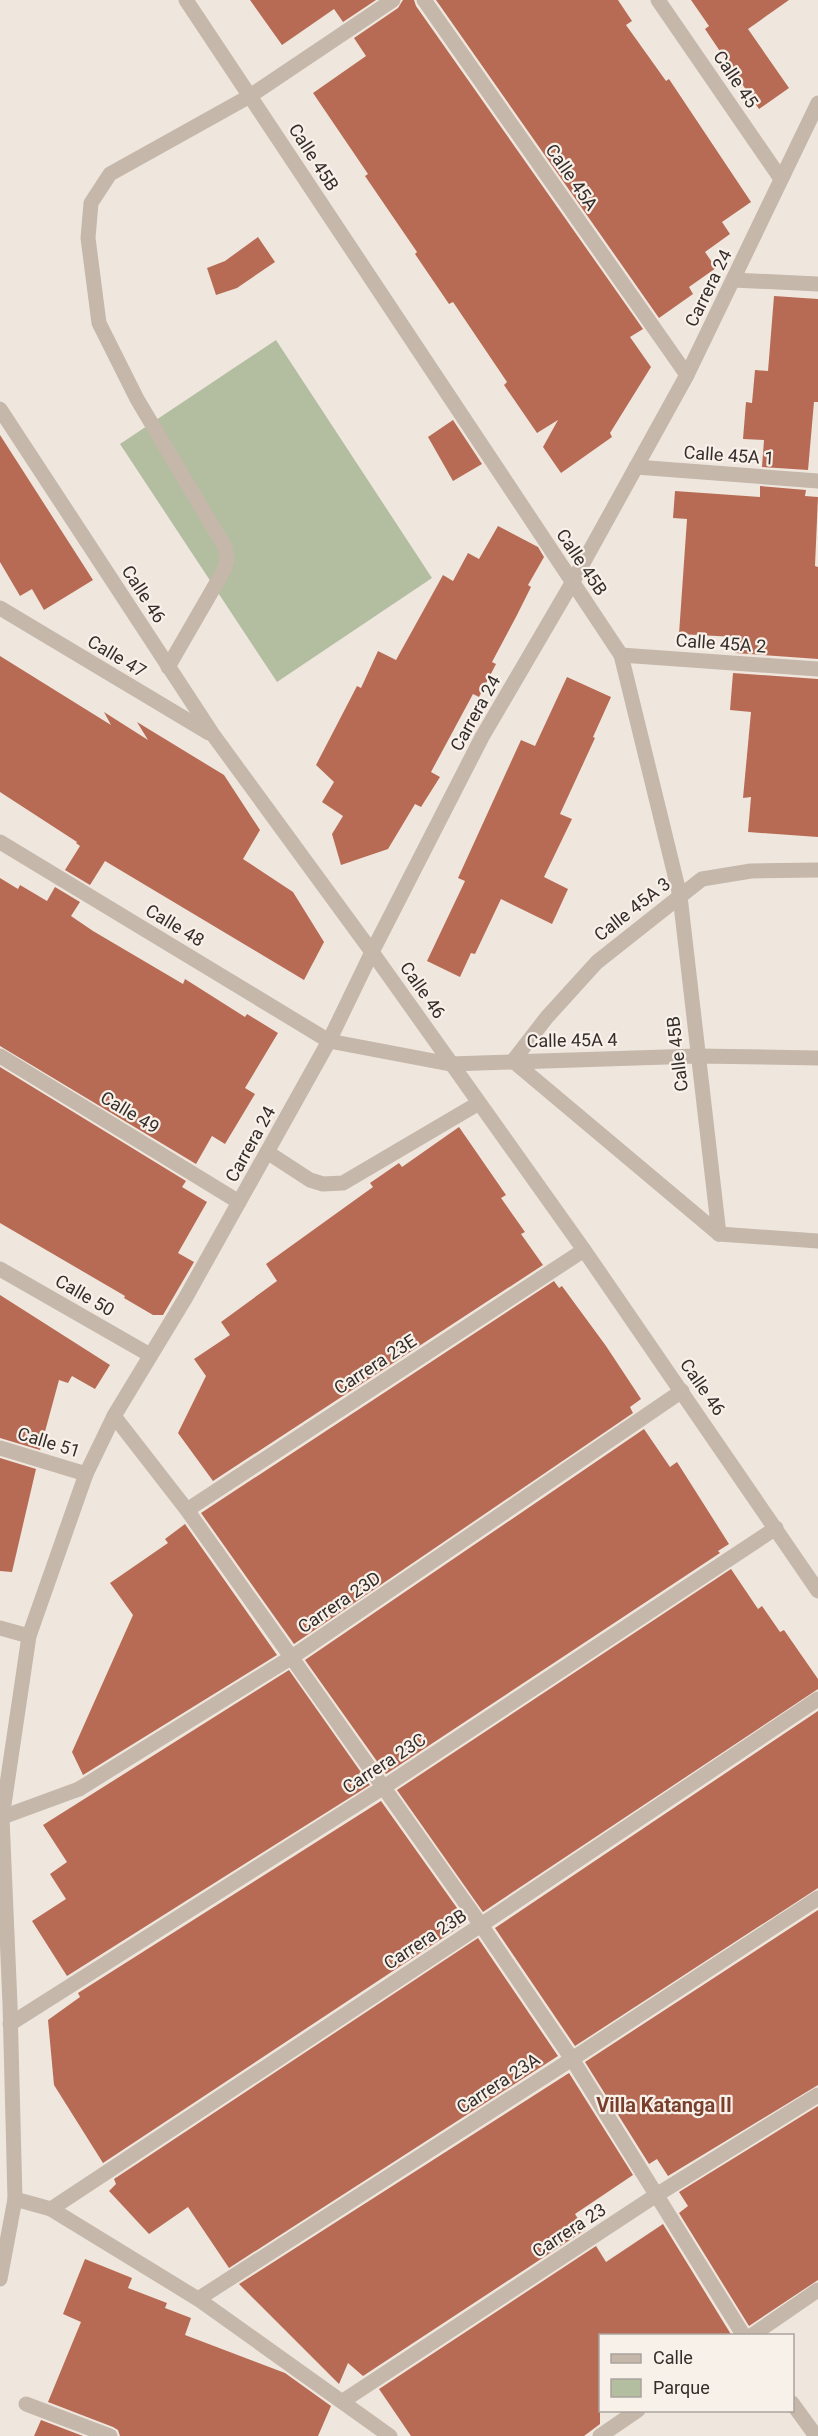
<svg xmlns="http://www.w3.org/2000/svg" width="818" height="2436" viewBox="0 0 818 2436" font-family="Roboto,sans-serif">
	<rect width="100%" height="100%" fill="#efe7de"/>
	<path fill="#b3bda0" d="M276,340L432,578L277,682L120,444Z"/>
	<g fill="#b86b54">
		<path d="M250,0H376L343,22L334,9L282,45Z"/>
		<path d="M403,0H414L416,6L643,329L630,337L651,367L610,433L612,437L561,473L543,447L558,420L537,433L504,385L507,382L453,302L449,304L415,254L417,252L365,176L368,174L313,93L366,56L354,38L398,8Z"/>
		<path d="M436,0H618L632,21L626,25L666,81L669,79L751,202L722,222L730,234L705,252L716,268L689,287L693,294L659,318Z"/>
		<path d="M691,0H789L748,29L789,88L759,109L705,29L709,26Z"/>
		<path d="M258,237L275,262L237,288L216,295L207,268L225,261Z"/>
		<path d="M774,296L818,299V402H814L808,470L762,467L764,440L743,439L746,402L752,403L755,370L768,371Z"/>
		<path d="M453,420L482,464L453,481L428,437Z"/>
		<path d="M0,435L93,580L44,610L32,589L20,596L0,562Z"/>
		<path d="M760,486L806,490L805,496L818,497L815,566L818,567V659L735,653L736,637L679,634L687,519L673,518L675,491L760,497Z"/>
		<path d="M498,526L538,547L544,557L528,585L531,587L517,615L492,662L496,664L479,697L473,694L431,772L440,777L421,807L415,804L388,849L341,865L332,834L343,816L322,802L334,782L316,765L357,686L361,688L378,651L396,660L443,575L453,581L468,553L479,559Z"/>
		<path d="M0,656L111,725L104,712L148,740L137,722L224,775L260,830L243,859L293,892L324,942L304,980L105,861L90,885L65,870L80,846L76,843L77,842L0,792Z"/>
		<path d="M733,673L818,679V837L748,832L751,797L743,798L751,712L730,710Z"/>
		<path d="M567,677L611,697L593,737L595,738L560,814L572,819L544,877L568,889L552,924L501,899L475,954L471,953L460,977L427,961L465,881L458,878L521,740L535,746Z"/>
		<path d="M0,878L18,889L20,885L47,901L55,887L80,902L71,916L93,931L183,984L185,979L245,1017L247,1014L278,1033L245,1088L255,1094L225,1144L212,1136L196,1164L0,1046Z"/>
		<path d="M0,1067L186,1181L182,1187L207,1202L178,1253L194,1262L163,1315H153L124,1298L125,1296L0,1223Z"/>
		<path d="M459,1127L506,1195L501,1198L525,1232L521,1234L543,1265L213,1481L178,1433L206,1376L194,1359L230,1335L221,1322L277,1281L266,1264L373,1187L370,1183L399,1163L402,1167Z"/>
		<path d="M554,1281L559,1288L562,1286L606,1346L641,1399L630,1407L633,1413L294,1644L201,1513Z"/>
		<path d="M0,1295L110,1365L95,1389L72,1376L68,1383L59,1380L40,1450L0,1438Z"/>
		<path d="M644,1429L670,1467L677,1462L729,1544L718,1551L720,1553L386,1774L305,1660Z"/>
		<path d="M0,1458L36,1469L12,1572L0,1571Z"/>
		<path d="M185,1524L277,1655L83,1775L72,1752L133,1615L110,1583L168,1543L165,1539Z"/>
		<path d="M731,1569L758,1609L762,1606L780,1632L784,1630L818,1679V1689L483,1912L397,1790Z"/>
		<path d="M289,1670L370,1785L67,1976L32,1921L66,1899L50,1874L67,1862L43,1825Z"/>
		<path d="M818,1711V1888L575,2046L495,1928Z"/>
		<path d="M381,1801L467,1922L103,2163L54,2085L48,2020L80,1997L78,1993Z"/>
		<path d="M818,1910V2085L668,2176L657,2159L649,2164L585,2062Z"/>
		<path d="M478,1938L558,2056L229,2268L188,2207L149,2234L109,2191L116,2184L114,2179Z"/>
		<path d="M569,2073L633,2175L575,2214L585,2230L363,2376L348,2363L339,2384L239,2284Z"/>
		<path d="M818,2106V2280L749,2326L679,2213L688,2206L679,2192Z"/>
		<path d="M663,2224L732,2336H600V2424L584,2436H411L379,2389L596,2246L606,2262Z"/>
		<path d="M85,2259L132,2278L128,2288L167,2303L165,2308L191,2318L185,2335L285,2373L331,2406L318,2436H120L118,2430L113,2427L48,2402L81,2322L63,2314Z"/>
		<path d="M41,2420L83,2436H34Z"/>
	</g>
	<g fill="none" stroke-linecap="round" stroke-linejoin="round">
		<g stroke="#c6b7ab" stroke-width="15">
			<path d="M168,667L224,570L227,559L225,547L137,399L99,323L88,238L91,203L110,174L250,96"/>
			<path d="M267,1152L310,1180L323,1184L343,1183L479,1103"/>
			<path d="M187,1510L584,1250"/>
			<path d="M79,1789L292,1657L682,1391"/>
			<path d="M10,2024L384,1787L776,1528"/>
			<path d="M51,2209L481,1925L818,1699"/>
			<path d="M198,2299L572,2059L818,1898"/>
			<path d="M751,2336L818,2290"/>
			<path d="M343,2401L658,2194L818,2095"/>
			<path d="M26,2404L110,2436"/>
			<path d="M600,2436L638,2410"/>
		</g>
		<g stroke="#c6b7ab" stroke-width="15">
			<path d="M186,0L621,655L680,896L719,1234"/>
			<path d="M424,0L687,375"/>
			<path d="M250,96L393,0"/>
			<path d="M733,280L818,284"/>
			<path d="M0,409L214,736L372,952"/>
			<path d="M636,467L818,481"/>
			<path d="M0,608L209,733"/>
			<path d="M621,655L818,669"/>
			<path d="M0,842L329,1041L450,1064L697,1056L818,1058"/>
			<path d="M0,1056L239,1202"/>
			<path d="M719,1234L513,1061L547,1017L597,962L702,879L751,871L818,870"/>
			<path d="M719,1234L818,1241"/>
			<path d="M0,1269L150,1355"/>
			<path d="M114,1416L187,1510L481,1925L572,2059L744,2336"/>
			<path d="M0,1448L86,1474"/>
			<path d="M0,1628L29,1636"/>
			<path d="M0,1818L79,1789"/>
			<path d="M15,2199L51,2209L198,2299L390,2436"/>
			<path d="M792,2403L816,2436"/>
		</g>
		<g stroke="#c6b7ab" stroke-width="15">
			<path d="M658,0L781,179"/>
			<path d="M372,952L584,1250L818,1591"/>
			<path d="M0,2279L15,2199L10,2004L2,1818L29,1636L86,1474L114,1416L186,1297L329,1041L372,952L482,737L572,583L687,375L818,103"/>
		</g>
	</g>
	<g text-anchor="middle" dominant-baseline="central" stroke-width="4.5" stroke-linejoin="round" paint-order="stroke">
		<g font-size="18" fill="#352d2a" stroke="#f8f1ea">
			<text transform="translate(736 79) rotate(56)">Calle 45</text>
			<text transform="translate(314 157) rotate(57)">Calle 45B</text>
			<text transform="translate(572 177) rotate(55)">Calle 45A</text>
			<text transform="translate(708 288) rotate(-64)">Carrera 24</text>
			<text transform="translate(729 455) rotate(4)">Calle 45A 1</text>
			<text transform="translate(582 562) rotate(56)">Calle 45B</text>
			<text transform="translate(144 594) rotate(57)">Calle 46</text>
			<text transform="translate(721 643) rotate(4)">Calle 45A 2</text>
			<text transform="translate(117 656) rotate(31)">Calle 47</text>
			<text transform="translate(475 713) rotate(-61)">Carrera 24</text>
			<text transform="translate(632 909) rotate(-38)">Calle 45A 3</text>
			<text transform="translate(175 925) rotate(31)">Calle 48</text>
			<text transform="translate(423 990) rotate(55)">Calle 46</text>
			<text transform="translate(572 1040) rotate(-1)">Calle 45A 4</text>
			<text transform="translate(677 1054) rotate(-97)">Calle 45B</text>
			<text transform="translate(130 1112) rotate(31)">Calle 49</text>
			<text transform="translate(250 1144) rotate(-61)">Carrera 24</text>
			<text transform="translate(85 1295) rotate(30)">Calle 50</text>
			<text transform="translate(375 1364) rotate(-33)">Carrera 23E</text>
			<text transform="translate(703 1387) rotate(55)">Calle 46</text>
			<text transform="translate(49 1442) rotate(17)">Calle 51</text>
			<text transform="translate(339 1602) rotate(-34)">Carrera 23D</text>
			<text transform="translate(384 1763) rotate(-33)">Carrera 23C</text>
			<text transform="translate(425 1939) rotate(-33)">Carrera 23B</text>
			<text transform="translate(498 2083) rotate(-33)">Carrera 23A</text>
			<text transform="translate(569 2230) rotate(-33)">Carrera 23</text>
		</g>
		<g font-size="20" font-weight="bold" fill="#7a3e2c" stroke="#f8f1ea">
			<text x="664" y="2105">Villa Katanga II</text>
		</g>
	</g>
	<rect x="599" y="2334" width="195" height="78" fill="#f8f1ea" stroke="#aaa39d" stroke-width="1.5"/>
	<rect x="611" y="2354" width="30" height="9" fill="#c6b7ab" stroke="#aaa39d" stroke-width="1.5"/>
	<text x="653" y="2364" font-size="18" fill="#352d2a">Calle</text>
	<rect x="611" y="2379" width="30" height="18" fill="#b3bda0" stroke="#aaa39d" stroke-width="1.5"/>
	<text x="653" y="2394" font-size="18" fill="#352d2a">Parque</text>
</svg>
